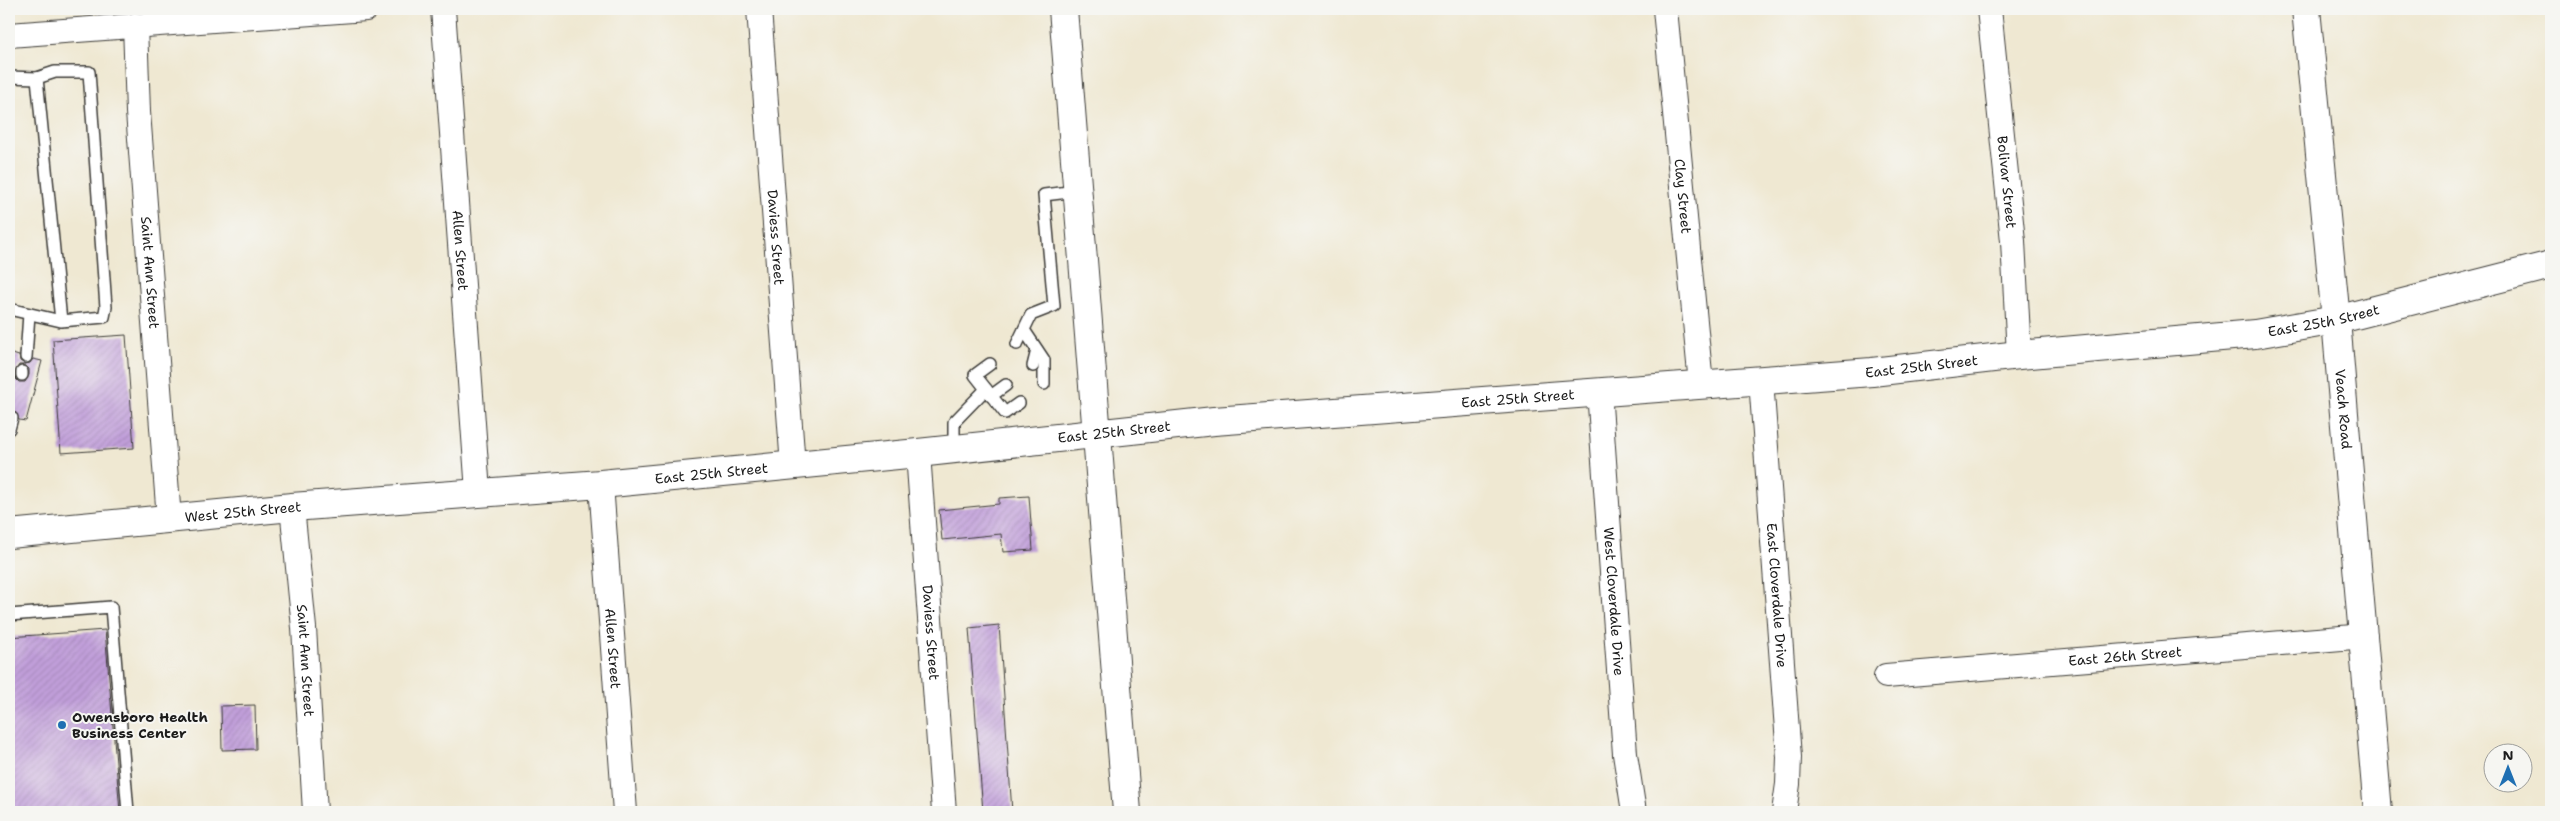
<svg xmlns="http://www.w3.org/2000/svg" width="2560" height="821" viewBox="0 0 2560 821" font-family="'Shantell Sans',sans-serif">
	<defs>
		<pattern id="building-hatch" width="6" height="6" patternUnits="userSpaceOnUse" patternTransform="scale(1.25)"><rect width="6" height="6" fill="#c19fda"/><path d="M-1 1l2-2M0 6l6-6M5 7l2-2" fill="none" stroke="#a588ba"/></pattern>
	</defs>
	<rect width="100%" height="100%" fill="#f6f6f2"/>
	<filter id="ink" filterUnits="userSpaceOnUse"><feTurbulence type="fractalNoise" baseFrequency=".02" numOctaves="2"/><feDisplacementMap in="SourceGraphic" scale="10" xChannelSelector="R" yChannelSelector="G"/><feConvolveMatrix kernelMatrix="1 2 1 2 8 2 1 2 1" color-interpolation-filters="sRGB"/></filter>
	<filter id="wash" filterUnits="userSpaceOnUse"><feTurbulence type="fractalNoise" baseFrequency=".0096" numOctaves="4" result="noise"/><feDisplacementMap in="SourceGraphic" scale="20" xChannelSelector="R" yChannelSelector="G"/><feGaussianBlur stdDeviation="1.12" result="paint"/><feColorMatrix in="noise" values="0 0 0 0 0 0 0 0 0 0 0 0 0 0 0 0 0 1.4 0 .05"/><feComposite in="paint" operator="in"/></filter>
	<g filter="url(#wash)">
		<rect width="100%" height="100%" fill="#efe8d2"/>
		<g id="blocks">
			<g fill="url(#building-hatch)" fill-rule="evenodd">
				<path d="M126,335L134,448L61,453L53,340Z"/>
				<path d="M9,353L19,356L20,361L25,364L30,363L33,359L42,361L26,421L19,420L14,411H9ZM19,365H25L29,369V375L25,382H19L15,378V372Z"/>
				<path d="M1029,496L1033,550L1003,552L1001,534L942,540L939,510L999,504V498Z"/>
				<path d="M999,625L1012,812H983L969,628Z"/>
				<path d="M105,630L120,812H9V637Z"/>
				<path d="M255,705L256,749L222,750L221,706Z"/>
			</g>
		</g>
	</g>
	<g filter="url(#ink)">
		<use href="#blocks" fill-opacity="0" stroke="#3c3b37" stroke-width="1"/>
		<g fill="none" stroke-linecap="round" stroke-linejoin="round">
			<defs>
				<g id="lane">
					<path d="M9,77L37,78"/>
					<path d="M9,309L61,321L104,317L106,307L89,72H55L37,78L61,321"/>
					<path d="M1024,330L1044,360V384"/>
					<path d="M1017,344L1031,315L1054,306L1044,195L1077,191"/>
					<path d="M26,357L29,314"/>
					<path d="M1033,366L1037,350"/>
					<path d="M22,375V372"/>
					<path d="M986,389L1005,413L1019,403"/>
					<path d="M991,396L1006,385"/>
					<path d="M9,429L12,418"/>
					<path d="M954,449V422L986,389L975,375L990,364"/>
					<path d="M9,615L111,607L128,812"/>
				</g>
				<g id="street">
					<path id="s1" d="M443,9L478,492"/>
					<path id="s2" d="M759,9L793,466"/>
					<path id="s3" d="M1665,9L1701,384"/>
					<path id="s4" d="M1989,9L2013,241L2019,355"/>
					<path id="s5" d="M135,25L138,112L169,519"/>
					<path d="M9,35L366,9"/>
					<path id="s6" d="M1761,380L1789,757L1788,784L1784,812"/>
					<path id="s7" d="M1599,391L1625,754L1634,812"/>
					<path id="s8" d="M918,453L944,812"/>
					<path id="s9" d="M601,484L625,812"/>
					<path id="s10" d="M292,507L304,628L315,812"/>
					<path id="s11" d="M1886,676L2365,636"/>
				</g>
				<g id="secondary">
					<path d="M1063,9L1127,812"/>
					<path id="s12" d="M2306,9L2336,320L2378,812"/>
					<path id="s13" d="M9,534L292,507L601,484L918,453L1214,421L1872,372L2019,355L2255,334L2336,320L2551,265"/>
				</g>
			</defs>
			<use href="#lane" stroke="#3c3b37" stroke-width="14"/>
			<use href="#street" stroke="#3c3b37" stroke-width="26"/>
			<use href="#secondary" stroke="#3c3b37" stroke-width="30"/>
			<use href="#lane" stroke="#fff" stroke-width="11"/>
			<use href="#street" stroke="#fff" stroke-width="24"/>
			<use href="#secondary" stroke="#fff" stroke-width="28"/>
		</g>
	</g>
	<circle fill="#1f6fb2" stroke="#f6f6f2" stroke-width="2" cx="62" cy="725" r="5"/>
	<g text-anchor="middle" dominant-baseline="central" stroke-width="4" stroke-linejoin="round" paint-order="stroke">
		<g font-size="14" fill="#1c1c1c" stroke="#f6f6f2">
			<text stroke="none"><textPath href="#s4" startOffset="174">Bolivar Street</textPath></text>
			<text stroke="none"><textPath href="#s3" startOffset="188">Clay Street</textPath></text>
			<text stroke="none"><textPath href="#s2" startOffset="229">Daviess Street</textPath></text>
			<text stroke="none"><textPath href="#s1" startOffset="242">Allen Street</textPath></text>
			<text stroke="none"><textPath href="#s5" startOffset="248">Saint Ann Street</textPath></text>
			<text stroke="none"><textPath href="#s13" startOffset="2325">East 25th Street</textPath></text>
			<text stroke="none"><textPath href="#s13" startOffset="1920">East 25th Street</textPath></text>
			<text stroke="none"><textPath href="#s13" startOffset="1515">East 25th Street</textPath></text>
			<text stroke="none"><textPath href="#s12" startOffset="402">Veach Road</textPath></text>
			<text stroke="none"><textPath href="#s13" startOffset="1110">East 25th Street</textPath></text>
			<text stroke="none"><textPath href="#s13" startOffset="705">East 25th Street</textPath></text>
			<text stroke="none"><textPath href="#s13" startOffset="235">West 25th Street</textPath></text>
			<text stroke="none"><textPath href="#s6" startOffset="216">East Cloverdale Drive</textPath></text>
			<text stroke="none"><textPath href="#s7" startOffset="211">West Cloverdale Drive</textPath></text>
			<text stroke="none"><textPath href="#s8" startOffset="180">Daviess Street</textPath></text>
			<text stroke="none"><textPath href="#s9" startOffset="165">Allen Street</textPath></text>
			<text stroke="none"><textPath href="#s11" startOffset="240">East 26th Street</textPath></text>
			<text stroke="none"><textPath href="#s10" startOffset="154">Saint Ann Street</textPath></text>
		</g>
		<g font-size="14" font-weight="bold" fill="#1c1c1c" stroke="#f6f6f2" text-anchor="start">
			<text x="72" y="717">Owensboro Health<tspan x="72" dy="16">Business Center</tspan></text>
		</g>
	</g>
	<rect width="2560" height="821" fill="none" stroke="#f6f6f2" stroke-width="30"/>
	<g transform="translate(2508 768)"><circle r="24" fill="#f6f6f2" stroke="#9f9f9c"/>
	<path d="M0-4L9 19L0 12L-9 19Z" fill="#1f6fb2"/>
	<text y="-8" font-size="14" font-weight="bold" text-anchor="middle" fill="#1c1c1c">N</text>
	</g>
</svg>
